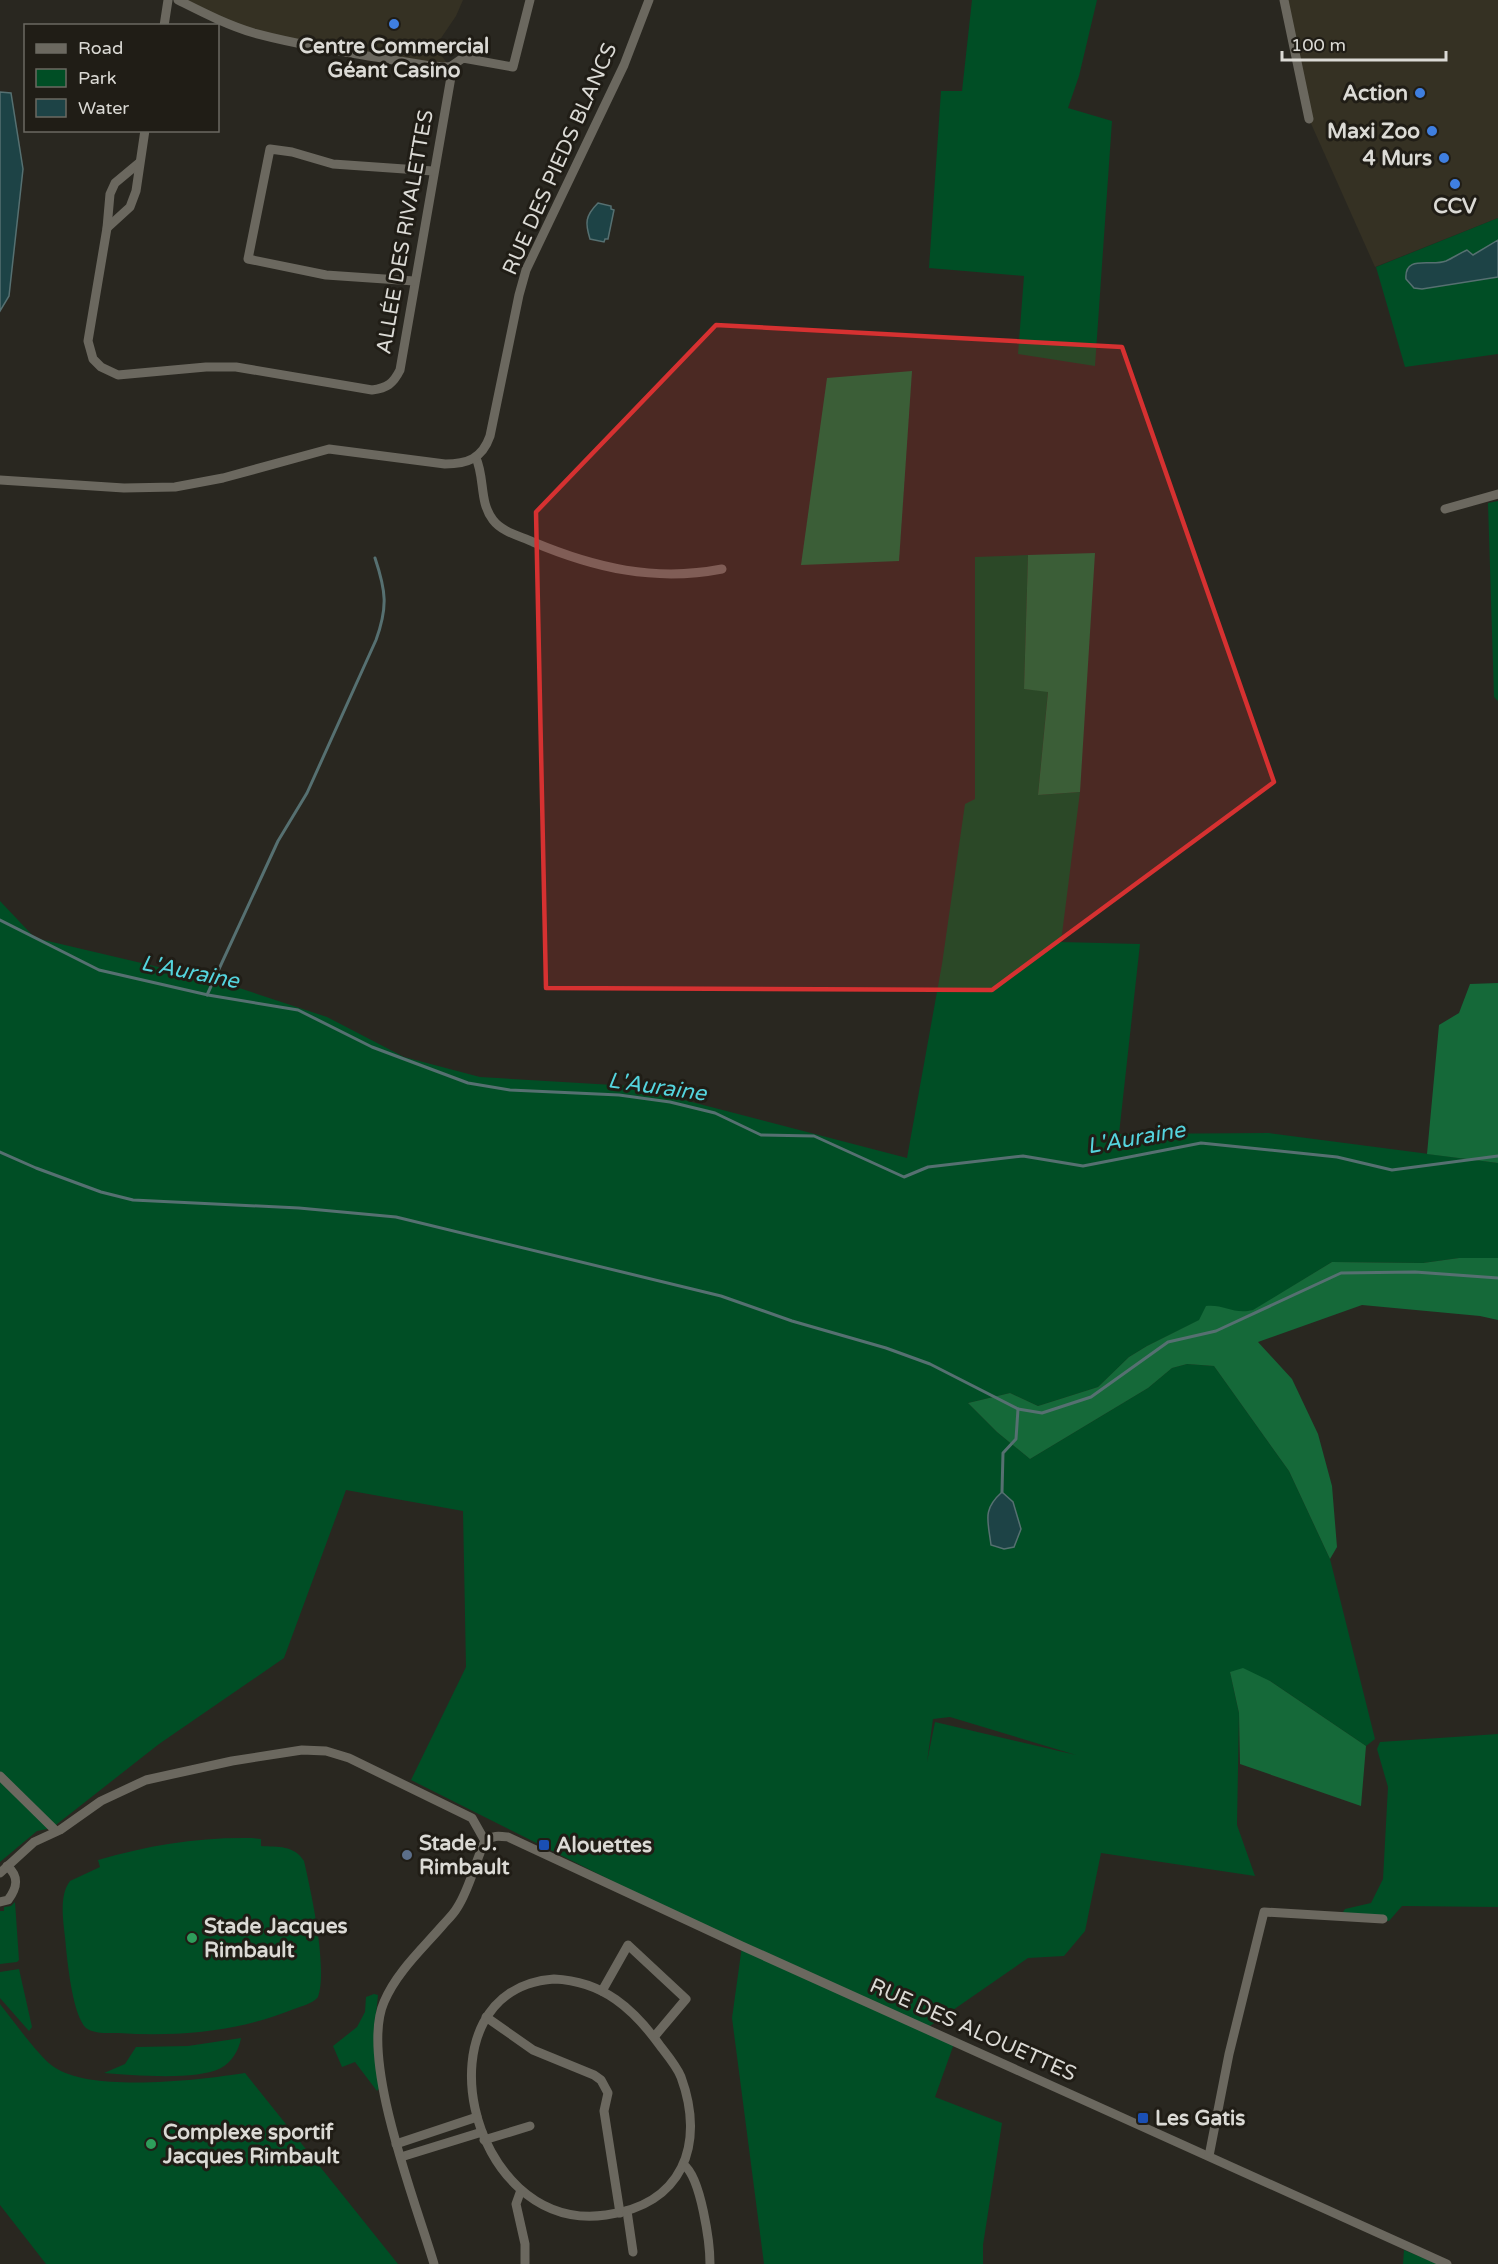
<svg xmlns="http://www.w3.org/2000/svg" width="1498" height="2264" viewBox="0 0 1498 2264" font-family="'Varela Round',sans-serif">
	<rect width="100%" height="100%" fill="#292720"/>
	<g fill="#353123">
		<path d="M178,0H463L456,16L435,47L450,67L252,32Z"/>
		<path d="M1284,0H1498V218L1375,267L1309,119Z"/>
	</g>
	<g fill="#004e25" fill-rule="evenodd">
		<path d="M972,0H1097L1079,76L1068,108L1112,121L1095,366L1018,354L1024,276L929,268L941,91H962Z"/>
		<path d="M1498,218V354L1405,367L1376,267Z"/>
		<path d="M1498,501V701L1494,697L1488,503Z"/>
		<path d="M1028,555L1024,689L1048,691L1038,795L1080,792L1061,942L1140,944L1119,1134L1269,1133L1498,1163V1258H1459L1423,1263L1332,1262L1254,1310L1242,1313L1232,1311L1200,1320L1147,1346L1129,1357L1098,1387L1038,1406L1010,1393L968,1403L997,1432L1030,1459L1148,1388L1172,1368L1187,1364L1214,1366L1289,1471L1330,1559L1375,1739L1366,1746L1270,1681L1230,1672L1239,1713L1237,1825L1255,1876L1101,1853L1085,1931L1064,1956L1028,1958L927,2028L955,2041L935,2097L1002,2123L983,2245V2264H764L732,2018L742,1946L411,1780L466,1667L463,1511L346,1490L284,1658L159,1744L52,1828L37,1831L0,1862V901L35,938L218,981L327,1017L404,1057L480,1077L630,1086L907,1158L942,964L965,804L975,799V557ZM950,1717L1076,1755L935,1722L927,1762L933,1719Z"/>
		<path d="M1498,1734V1907L1402,1906L1389,1921L1340,1917L1345,1909L1371,1903L1383,1879L1388,1787L1377,1749L1380,1742Z"/>
		<path d="M252,1838L261,1839V1846C278,1847 294,1845 304,1861C311,1891 328,1969 318,1997C312,2004 302,2006 294,2009C238,2032 177,2037 118,2033C108,2033 94,2034 86,2028C73,2015 68,1967 66,1948C65,1929 57,1898 70,1881L100,1867L98,1860C149,1845 199,1837 252,1838Z"/>
		<path d="M15,1902L19,1960L17,1962L0,1964V1911H4V1907L11,1906Z"/>
		<path d="M19,1969L32,2027L29,2031L0,1998V1972Z"/>
		<path d="M374,1994L378,1995L374,2036L375,2059L380,2087L377,2091L355,2062L342,2067L333,2046L357,2027L365,2012L366,1997Z"/>
		<path d="M0,2004C13,2020 39,2057 54,2067C91,2093 200,2080 245,2073L398,2264H46L0,2205Z"/>
		<path d="M241,2038C239,2050 232,2062 221,2068C196,2081 132,2075 104,2073L125,2064L136,2047L188,2046Z"/>
		<path d="M1404,2250L1439,2264H1403Z"/>
	</g>
	<g fill="#156939">
		<path d="M912,371L899,561L801,565L827,378Z"/>
		<path d="M1095,553L1080,792L1038,795L1048,692L1024,689L1028,555Z"/>
		<path d="M1498,983V1163L1427,1154L1439,1025L1459,1013L1470,984Z"/>
		<path d="M1459,1258H1498V1320L1480,1316L1362,1305L1258,1342L1292,1379L1318,1434L1332,1486L1337,1547L1330,1559L1289,1471L1214,1366L1187,1364L1172,1368L1148,1388L1030,1459L997,1432L968,1403L1010,1393L1038,1406L1098,1387L1129,1357L1147,1346L1199,1320L1206,1306C1224,1304 1234,1315 1253,1310L1332,1262L1423,1263Z"/>
		<path d="M1243,1668L1270,1681L1366,1746L1361,1806L1240,1764L1239,1713L1230,1672Z"/>
	</g>
	<g fill="#1d4346" stroke="#567071" stroke-width="1.5">
		<path d="M0,92L11,93L23,169L9,296L0,311Z"/>
		<path d="M598,203L611,206V209L614,210L608,239H605L604,242L590,239C585,223 585,216 598,203Z"/>
		<path d="M1498,240V277L1422,289L1414,288L1406,279C1404,254 1431,267 1446,261C1453,258 1460,253 1467,250L1473,255Z"/>
		<path d="M1002,1492L1013,1502L1021,1529L1014,1547L1004,1549L991,1545C988,1520 982,1510 1002,1492Z"/>
	</g>
	<g fill="none" stroke-linecap="round" stroke-linejoin="round">
		<g stroke="#567071" stroke-width="3">
			<path d="M0,920L99,970L208,995L298,1010L372,1047L468,1083L510,1090L619,1095L670,1102L715,1113L761,1135L814,1136L904,1177L928,1167L1023,1156L1083,1166L1201,1143L1337,1157L1392,1170L1498,1156"/>
			<path d="M207,995L278,841L307,793L376,640C388,607 386,591 375,558"/>
			<path d="M0,1152L36,1168L101,1192L133,1200L299,1208L396,1217L721,1296L792,1321L886,1348L930,1364L1018,1409L1042,1413L1091,1397L1168,1342L1216,1331L1341,1273L1415,1272L1498,1278"/>
			<path d="M1002,1492L1003,1453L1016,1439L1018,1409"/>
		</g>
		<g stroke="#6b685f" stroke-width="9">
			<path d="M178,0C202,12 227,25 254,33C311,48 371,56 430,66L450,67"/>
			<path d="M1284,0L1309,119"/>
			<path d="M164,26L168,0"/>
			<path d="M450,67L463,58L513,67L530,0"/>
			<path d="M139,163L115,183L110,194L107,228L88,341L93,359L101,367L118,375L206,367H236L372,390C387,388 393,384 400,370L451,77L450,67"/>
			<path d="M107,228L130,207L136,191L145,130"/>
			<path d="M414,281L326,275L248,259L270,149L292,152L333,164L433,171"/>
			<path d="M476,458C485,478 479,502 493,520C502,532 520,536 533,542C595,568 655,582 722,569"/>
			<path d="M0,480L124,488L175,487L223,478L329,449L445,464C467,464 482,459 490,436L519,295L526,270L624,65L649,0"/>
			<path d="M1445,509L1498,494"/>
			<path d="M0,1776L56,1831"/>
			<path d="M485,1841C493,1835 499,1836 508,1837L742,1946L1447,2264"/>
			<path d="M0,1873L34,1842L60,1830L101,1801L146,1780L232,1761L302,1750L326,1751L349,1758L472,1818L485,1841"/>
			<path d="M0,1902L8,1900C17,1888 20,1877 7,1866"/>
			<path d="M554,1979C603,1981 634,2009 661,2047C668,2056 677,2067 681,2077C706,2145 682,2205 606,2215C466,2235 414,1989 554,1979Z"/>
			<path d="M602,1991L628,1945L686,1999L654,2037"/>
			<path d="M486,2017L533,2050L594,2075L601,2080L608,2093L604,2111L620,2213"/>
			<path d="M484,2140L530,2126"/>
			<path d="M396,2144L477,2117"/>
			<path d="M1209,2156L1229,2054L1264,1912L1383,1919"/>
			<path d="M401,2157L482,2132"/>
			<path d="M684,2165C701,2178 710,2243 710,2264"/>
			<path d="M521,2190L516,2204L525,2244V2264"/>
			<path d="M627,2211L633,2252"/>
			<path d="M434,2264C416,2203 359,2059 384,2002C396,1973 422,1949 442,1926C447,1920 453,1915 457,1908C470,1888 475,1862 485,1841"/>
		</g>
	</g>
	<path fill="#d63131" fill-opacity="0.2" stroke="#d63131" stroke-width="4.5" stroke-linejoin="round" d="M716,325L1122,347L1274,782L992,990L546,988L536,512Z"/>
	<g fill="#3f7fe0" stroke="#201d16" stroke-width="2">
		<circle cx="394" cy="24" r="6"/>
		<circle cx="1420" cy="93" r="6"/>
		<circle cx="1432" cy="131" r="6"/>
		<circle cx="1444" cy="158" r="6"/>
		<circle cx="1455" cy="184" r="6"/>
	</g>
	<g fill="#1a4fb4" stroke="#201d16" stroke-width="2">
		<rect x="538" y="1839" width="12" height="12" rx="3"/>
		<rect x="1137" y="2112" width="12" height="12" rx="3"/>
	</g>
	<circle fill="#5c6f8a" stroke="#201d16" stroke-width="2" cx="407" cy="1855" r="6"/>
	<g fill="#2e9e5b" stroke="#201d16" stroke-width="2">
		<circle cx="192" cy="1938" r="6"/>
		<circle cx="151" cy="2144" r="6"/>
	</g>
	<g text-anchor="middle" dominant-baseline="central" stroke-width="6" stroke-linejoin="round" paint-order="stroke">
		<g font-size="21" font-weight="bold" fill="#dbdad5" stroke="#201d16" text-anchor="start">
			<text x="394" y="46" text-anchor="middle">Centre Commercial<tspan x="394" dy="24">Géant Casino</tspan></text>
			<text x="1408" y="93" text-anchor="end">Action</text>
			<text x="1420" y="131" text-anchor="end">Maxi Zoo</text>
			<text x="1432" y="158" text-anchor="end">4 Murs</text>
			<text x="1455" y="206" text-anchor="middle">CCV</text>
			<text x="419" y="1843">Stade J.<tspan x="419" dy="24">Rimbault</tspan></text>
			<text x="556" y="1845">Alouettes</text>
			<text x="204" y="1926">Stade Jacques<tspan x="204" dy="24">Rimbault</tspan></text>
			<text x="1155" y="2118">Les Gatis</text>
			<text x="163" y="2132">Complexe sportif<tspan x="163" dy="24">Jacques Rimbault</tspan></text>
		</g>
		<g font-size="21" fill="#dbdad5" stroke="#201d16">
			<text transform="translate(560 159) rotate(-66)">RUE DES PIEDS BLANCS</text>
			<text transform="translate(405 232) rotate(-80)">ALLÉE DES RIVALETTES</text>
			<text transform="translate(973 2030) rotate(24)">RUE DES ALOUETTES</text>
		</g>
		<g font-size="22" font-style="italic" fill="#54d4de" stroke="#201d16">
			<text transform="translate(190 972) rotate(11)">L'Auraine</text>
			<text transform="translate(657 1087) rotate(8)">L'Auraine</text>
			<text transform="translate(1136 1138) rotate(-10)">L'Auraine</text>
		</g>
	</g>
	<rect x="24" y="24" width="195" height="108" fill="#201d16" stroke="#6b6962" stroke-width="1.5"/>
	<rect x="36" y="44" width="30" height="9" fill="#6b685f" stroke="#6b6962" stroke-width="1.5"/>
	<text x="78" y="54" font-size="18" fill="#dbdad5">Road</text>
	<rect x="36" y="69" width="30" height="18" fill="#004e25" stroke="#6b6962" stroke-width="1.5"/>
	<text x="78" y="84" font-size="18" fill="#dbdad5">Park</text>
	<rect x="36" y="99" width="30" height="18" fill="#1d4346" stroke="#6b6962" stroke-width="1.5"/>
	<text x="78" y="114" font-size="18" fill="#dbdad5">Water</text>
	<path d="M1282 51v9h164v-9" fill="none" stroke="#dbdad5" stroke-width="3"/>
	<text x="1291" y="51" font-size="18" fill="#dbdad5" stroke="#201d16" stroke-width="4.5" paint-order="stroke">100 m</text>
</svg>
